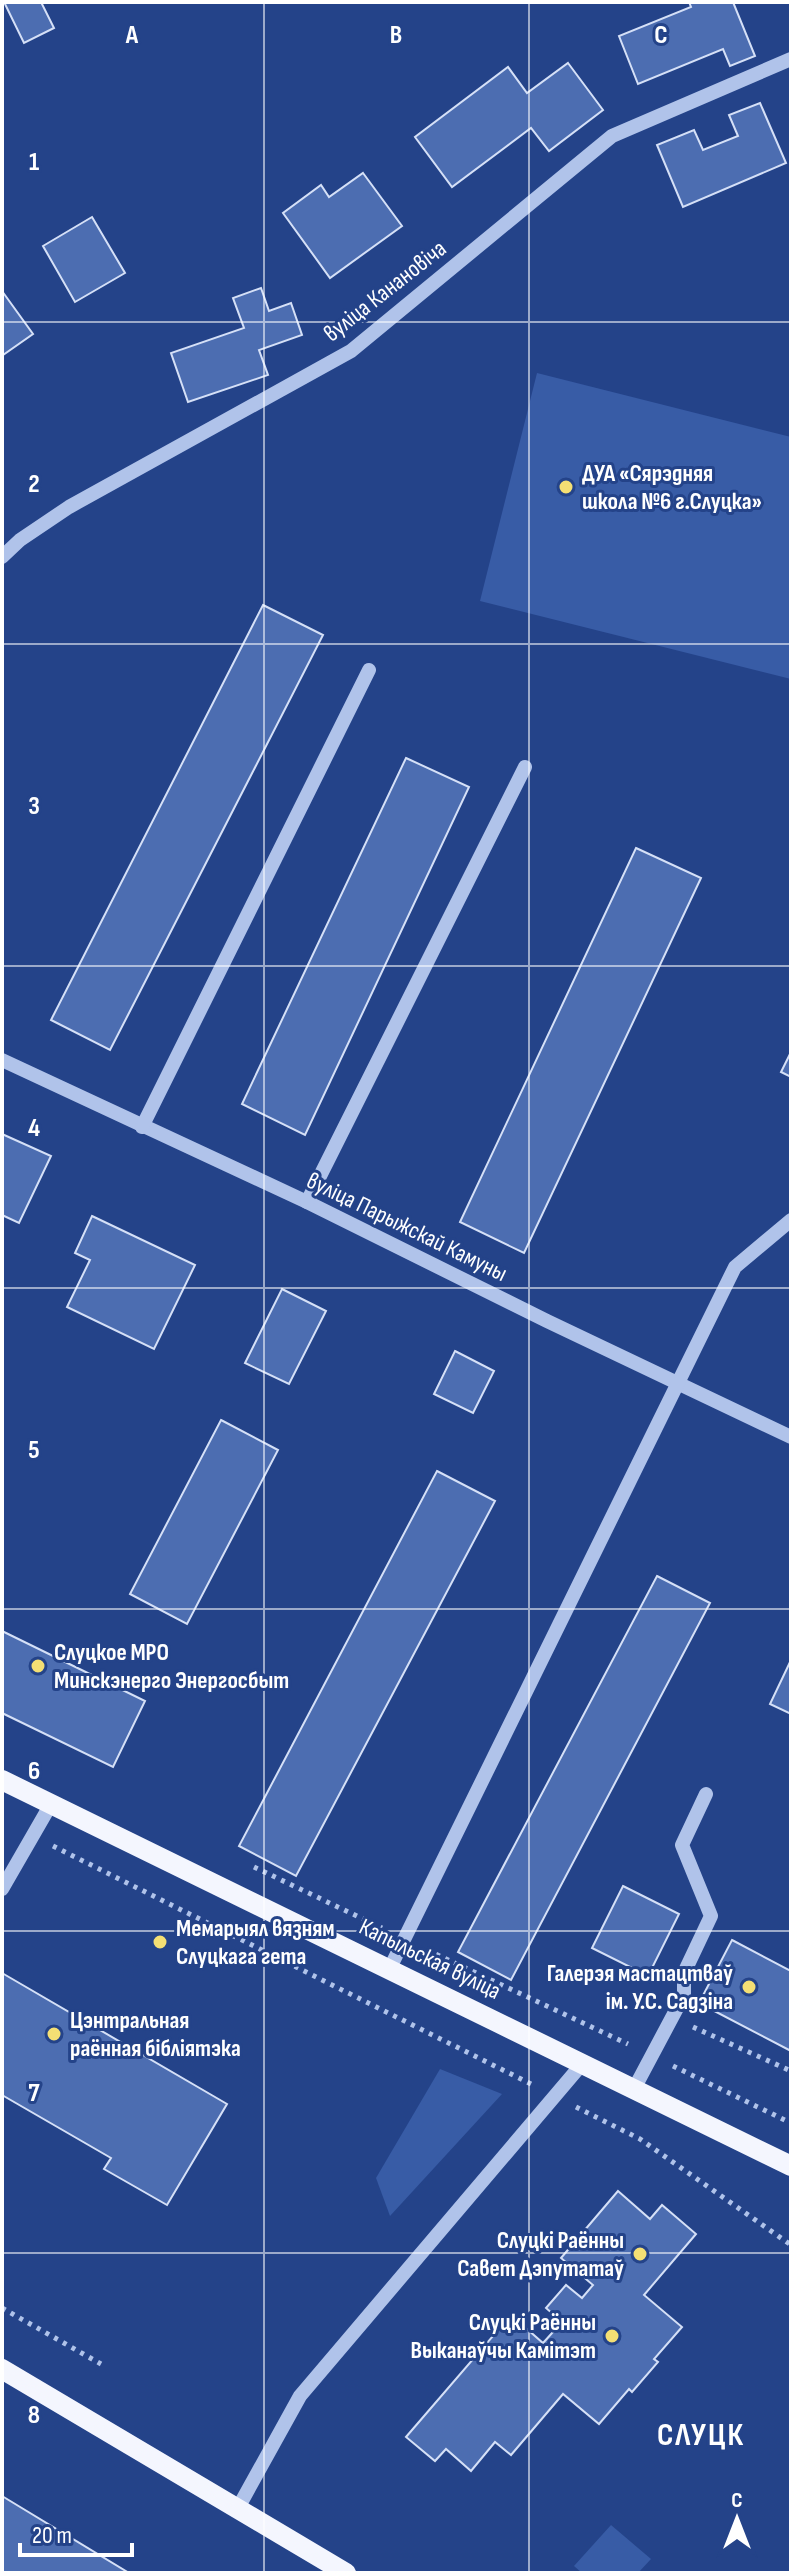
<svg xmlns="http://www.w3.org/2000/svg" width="793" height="2575" viewBox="0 0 793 2575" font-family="'Sofia Sans Condensed',sans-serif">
	<rect width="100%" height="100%" fill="#244389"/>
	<g fill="#385ca6">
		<path d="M537,373L791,437V679L480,601Z"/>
		<path d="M440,2069L502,2094L390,2216L376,2178Z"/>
		<path d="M611,2525L651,2559L638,2573H582L574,2566Z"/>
	</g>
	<g fill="#4c6db1" stroke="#d5e0f7" stroke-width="2">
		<path d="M4,2H41L54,28L24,43Z"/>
		<path d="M689,2H733L755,56L730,66L723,49L638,84L619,36L691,7Z"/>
		<path d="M568,63L603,110L549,151L531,128L452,187L415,137L508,67L527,93Z"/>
		<path d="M760,103L786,163L683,207L657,145L694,130L703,150L738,136L729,115Z"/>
		<path d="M363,173L402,226L330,278L283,213L321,185L329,197Z"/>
		<path d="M92,217L125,273L75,302L43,246Z"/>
		<path d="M261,288L269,311L291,303L302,335L259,350L268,375L188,402L171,353L244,328L233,298Z"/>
		<path d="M2,291L33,334L3,355L2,353Z"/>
		<path d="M263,605L323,635L110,1050L51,1020Z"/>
		<path d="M406,758L469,787L305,1135L242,1104Z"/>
		<path d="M636,848L701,878L524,1253L460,1222Z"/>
		<path d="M791,1052V1077L781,1072Z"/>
		<path d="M2,1134L51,1156L19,1223L2,1215Z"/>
		<path d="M92,1216L195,1265L154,1349L67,1307L90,1260L75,1253Z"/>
		<path d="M282,1289L326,1311L289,1384L245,1363Z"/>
		<path d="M455,1351L494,1371L473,1413L434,1394Z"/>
		<path d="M221,1420L278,1450L187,1624L130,1594Z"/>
		<path d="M437,1471L495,1501L296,1876L239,1846Z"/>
		<path d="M657,1576L710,1603L511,1980L458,1952Z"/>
		<path d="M2,1631L145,1701L113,1767L2,1713Z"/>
		<path d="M791,1660V1714L770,1704Z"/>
		<path d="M623,1886L679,1914L648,1976L592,1948Z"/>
		<path d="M732,1940L791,1971V2051L699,2003Z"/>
		<path d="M2,1973L227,2104L167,2205L104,2169L111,2158L2,2095Z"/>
		<path d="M618,2191L650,2219L662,2205L696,2234L644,2295L682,2327L654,2359L658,2362L632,2392L629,2389L599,2424L563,2394L511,2455L495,2442L471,2471L446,2449L435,2461L406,2437L511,2315L543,2343L562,2322L546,2308L566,2285L582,2298L593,2285L561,2258Z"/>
		<path d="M2,2496L129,2573H2Z"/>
	</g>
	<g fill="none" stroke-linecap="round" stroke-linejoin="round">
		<g stroke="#b0c3ea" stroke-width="5" stroke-dasharray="4 6" stroke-linecap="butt">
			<path d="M53,1846L531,2084"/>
			<path d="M254,1867L382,1928"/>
			<path d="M427,1950L628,2044"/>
			<path d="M693,2027L791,2071"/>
			<path d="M673,2066L791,2123"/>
			<path d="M576,2107L640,2139L791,2245"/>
			<path d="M2,2308L101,2364"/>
		</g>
		<g stroke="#b0c3ea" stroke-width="14">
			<path d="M2,557L20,540L69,507L351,351L612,136L791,59"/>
			<path d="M2,1060L307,1202L547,1321L791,1437"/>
			<path d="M142,1127L369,670"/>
			<path d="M307,1202L525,767"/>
			<path d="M2,1889L51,1804"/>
			<path d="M390,1968L735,1267L791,1220"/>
			<path d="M634,2089L684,1995V1973L711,1916L682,1845L706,1794"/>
			<path d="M238,2508L300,2396L582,2064"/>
		</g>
		<g stroke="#f4f6fe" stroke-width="20">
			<path d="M2,1780L791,2166"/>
			<path d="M2,2369L346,2573"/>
		</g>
	</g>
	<path fill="none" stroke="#fff" stroke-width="2" stroke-opacity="0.55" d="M264,2V2573M529,2V2573M2,322H791M2,644H791M2,966H791M2,1288H791M2,1609H791M2,1931H791M2,2253H791"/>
	<g fill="#f4df74" stroke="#244389" stroke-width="3">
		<circle cx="566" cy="487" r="8"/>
		<circle cx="38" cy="1666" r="8"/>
		<circle cx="160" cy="1942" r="8"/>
		<circle cx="749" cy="1987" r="8"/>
		<circle cx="54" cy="2034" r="8"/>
		<circle cx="640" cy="2254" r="8"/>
		<circle cx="612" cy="2336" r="8"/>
	</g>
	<g text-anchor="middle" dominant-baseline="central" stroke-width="6" stroke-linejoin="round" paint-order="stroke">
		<g font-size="24" fill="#fff" stroke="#244389">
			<text transform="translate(385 291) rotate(-38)">вуліца Канановіча</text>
			<text transform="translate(407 1227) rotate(26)">вуліца Парыжскай Камуны</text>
			<text transform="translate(430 1959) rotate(26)">Капыльская вуліца</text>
		</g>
		<g font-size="24" font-weight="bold" fill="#fff" stroke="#244389" text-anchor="start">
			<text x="582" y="473">ДУА «Сярэдняя<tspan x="582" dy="28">школа №6 г.Слуцка»</tspan></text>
			<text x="54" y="1652">Слуцкое МРО<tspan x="54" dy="28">Минскэнерго Энергосбыт</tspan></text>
			<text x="176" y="1928">Мемарыял вязням<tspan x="176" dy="28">Слуцкага гета</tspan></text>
			<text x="733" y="1973" text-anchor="end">Галерэя мастацтваў<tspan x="733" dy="28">ім. У.С. Садзіна</tspan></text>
			<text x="70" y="2020">Цэнтральная<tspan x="70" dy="28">раённая бібліятэка</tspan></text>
			<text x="624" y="2240" text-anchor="end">Слуцкі Раённы<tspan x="624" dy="28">Савет Дэпутатаў</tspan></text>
			<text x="596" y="2322" text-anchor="end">Слуцкі Раённы<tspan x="596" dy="28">Выканаўчы Камітэт</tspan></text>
		</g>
		<g font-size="32" font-weight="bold" letter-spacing="2" fill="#fff" stroke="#244389">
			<text x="701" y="2435">СЛУЦК</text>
		</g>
	</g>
	<g font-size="26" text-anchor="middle" font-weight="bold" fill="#fff" stroke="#244389" stroke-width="6" stroke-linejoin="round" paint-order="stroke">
		<text x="132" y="43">A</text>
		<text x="396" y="43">B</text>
		<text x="661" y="43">C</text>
		<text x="34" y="170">1</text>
		<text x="34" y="492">2</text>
		<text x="34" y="814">3</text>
		<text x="34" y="1136">4</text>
		<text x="34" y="1458">5</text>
		<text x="34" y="1779">6</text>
		<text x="34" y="2101">7</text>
		<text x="34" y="2423">8</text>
	</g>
	<rect width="793" height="2575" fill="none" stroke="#ffffff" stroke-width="8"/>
	<g transform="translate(737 2519)" stroke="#244389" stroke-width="6" paint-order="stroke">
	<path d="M0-6L14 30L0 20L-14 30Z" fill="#ffffff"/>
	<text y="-12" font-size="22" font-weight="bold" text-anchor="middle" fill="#ffffff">С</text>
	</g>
	<path d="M20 2543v12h112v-12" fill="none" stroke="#ffffff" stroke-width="4"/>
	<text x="32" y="2543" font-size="24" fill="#ffffff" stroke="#244389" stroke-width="6" paint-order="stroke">20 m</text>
</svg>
